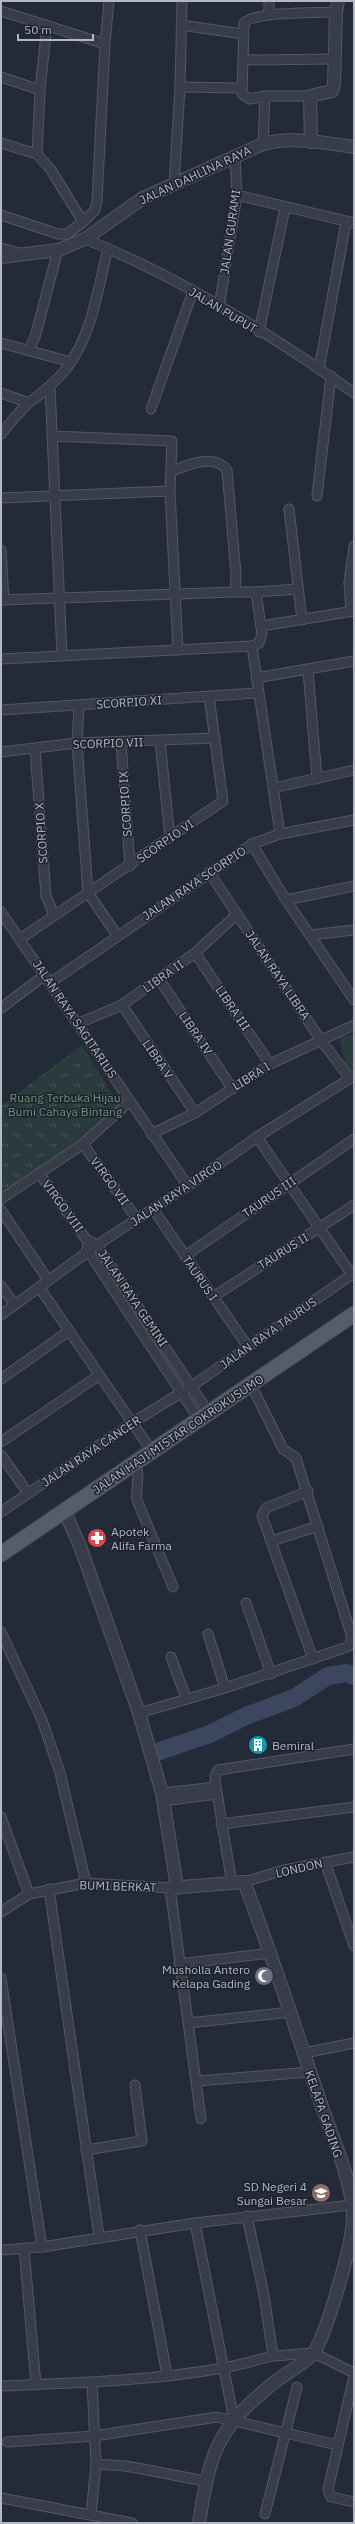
<svg xmlns="http://www.w3.org/2000/svg" width="355" height="2524" viewBox="0 0 355 2524" font-family="'IBM Plex Sans',sans-serif">
	<defs>
		<pattern id="park-tufts" width="24" height="20" patternUnits="userSpaceOnUse"><rect width="24" height="20" fill="#2a3b3d"/><path d="M3 7l-1-3M5 7V3M7 7l1-3M15 17l-1-3M17 17v-4M19 17l1-3" fill="none" stroke="#465557"/></pattern>
	</defs>
	<rect width="100%" height="100%" fill="#242b38"/>
	<path fill="#2a3b3d" d="M354,1034V1069L347,1070L339,1038Z"/>
	<path fill="url(#park-tufts)" d="M82,1045L122,1110L1,1194V1106Z"/>
	<g fill="none" stroke-linecap="round" stroke-linejoin="round">
		<path stroke="#3c475f" stroke-width="18" d="M160,1751L210,1734L246,1716L294,1698L328,1676L347,1673L354,1676"/>
		<defs>
			<g id="minor">
				<path d="M1,11L105,44"/>
				<path d="M269,15V1"/>
				<path d="M47,25L40,90L37,154L51,170L83,222L95,210L97,201L105,44L109,1"/>
				<path d="M181,25L243,34"/>
				<path d="M243,60L334,59"/>
				<path d="M1,77L40,90"/>
				<path d="M180,87L242,88"/>
				<path d="M310,96H265L250,99L242,94L244,23C254,11 318,13 336,12"/>
				<path d="M1,143L37,154"/>
				<path d="M263,144L265,96"/>
				<path d="M174,184L180,87L182,1"/>
				<path d="M237,195L354,223"/>
				<path d="M1,215L58,234H67L83,222"/>
				<path d="M85,239C180,277 270,334 354,393"/>
				<path d="M1,248L19,253"/>
				<path d="M219,307L237,195L235,156"/>
				<path d="M259,332L285,208"/>
				<path d="M1,343L71,362"/>
				<path d="M29,350L35,337L58,250"/>
				<path d="M319,369L346,222"/>
				<path d="M50,387L62,655"/>
				<path d="M1,393L29,403"/>
				<path d="M151,409L193,291"/>
				<path d="M1,434C10,423 19,411 30,402C43,392 56,382 66,369C92,336 98,288 108,248"/>
				<path d="M52,436L172,441L170,491L178,650"/>
				<path d="M317,496L331,376"/>
				<path d="M1,498L170,491"/>
				<path d="M289,509L302,620"/>
				<path d="M1,550L4,600"/>
				<path d="M256,592L298,589"/>
				<path d="M1,600L235,592"/>
				<path d="M351,611L349,582L354,546"/>
				<path d="M261,626L354,611"/>
				<path d="M252,646L280,834"/>
				<path d="M1,659L252,646L259,643L262,634L256,592H235L236,574L227,470C214,453 188,465 172,471"/>
				<path d="M308,670L317,779"/>
				<path d="M256,678L354,661"/>
				<path d="M79,706L77,743L88,893L117,935"/>
				<path d="M1,710L257,693"/>
				<path d="M160,741L170,838"/>
				<path d="M121,743L130,866"/>
				<path d="M35,749L46,896L54,915"/>
				<path d="M1,752L77,743L215,738"/>
				<path d="M273,788L354,770"/>
				<path d="M252,844L286,900L354,1000"/>
				<path d="M209,872L320,1039L349,1077"/>
				<path d="M286,900L354,886"/>
				<path d="M1,912L188,1186"/>
				<path d="M310,935L354,930"/>
				<path d="M20,939L223,801L209,696"/>
				<path d="M195,953L270,1064"/>
				<path d="M159,979L232,1088"/>
				<path d="M50,983L252,844L280,834L354,820"/>
				<path d="M122,1005L195,1113"/>
				<path d="M1,1008L45,975"/>
				<path d="M79,1023L122,1005L195,953L237,914"/>
				<path d="M151,1134L195,1113L270,1064L354,1025"/>
				<path d="M257,1137L352,1275"/>
				<path d="M83,1144L137,1219"/>
				<path d="M39,1173L86,1239L97,1245L209,1413"/>
				<path d="M1,1199L83,1144L130,1101"/>
				<path d="M153,1209L248,1347"/>
				<path d="M1,1210L48,1280"/>
				<path d="M87,1247L88,1251L198,1418"/>
				<path d="M185,1256L354,1139"/>
				<path d="M1,1286L15,1305"/>
				<path d="M39,1287L151,1450"/>
				<path d="M213,1297L354,1205"/>
				<path d="M1,1315L97,1245L188,1186L257,1137L354,1076"/>
				<path d="M1,1379L69,1331"/>
				<path d="M1,1442L98,1376"/>
				<path d="M1,1455L28,1493"/>
				<path d="M134,1463C142,1476 135,1486 137,1500L173,1587"/>
				<path d="M308,1491L266,1508L262,1516L313,1659"/>
				<path d="M1,1512L132,1423L192,1386L354,1273"/>
				<path d="M272,1541L318,1526"/>
				<path d="M246,1603L271,1674"/>
				<path d="M1,1632L42,1720L60,1773L86,1883"/>
				<path d="M208,1634L225,1688"/>
				<path d="M171,1657L186,1698"/>
				<path d="M139,1713L225,1688L347,1647L351,1644V1634L296,1458L283,1449L251,1385"/>
				<path d="M162,1793L216,1787"/>
				<path d="M163,1801L217,1794"/>
				<path d="M1,1817L29,1894"/>
				<path d="M221,1824L354,1807"/>
				<path d="M325,1862L354,1946"/>
				<path d="M244,1882L284,1870L354,1857"/>
				<path d="M232,1884L216,1787L215,1776L218,1770L354,1749"/>
				<path d="M49,1889L99,2236"/>
				<path d="M1,1912L29,1894L86,1883L170,1888L201,2119"/>
				<path d="M179,1964L271,1953"/>
				<path d="M1,1978L42,2247"/>
				<path d="M188,2023L291,2012"/>
				<path d="M304,2053L354,2043"/>
				<path d="M197,2081L310,2072"/>
				<path d="M86,2150L142,2141L135,2085"/>
				<path d="M195,2223L234,2420"/>
				<path d="M140,2230L167,2375"/>
				<path d="M24,2248L36,2385"/>
				<path d="M1,2250L42,2247L195,2223L351,2205"/>
				<path d="M273,2356L314,2353L354,2373"/>
				<path d="M354,2376L328,2490L331,2497L354,2502"/>
				<path d="M1,2386C75,2383 150,2381 223,2368C240,2365 256,2360 273,2356L264,2295L247,2216"/>
				<path d="M7,2442L94,2436L217,2417L337,2445"/>
				<path d="M96,2464L126,2466L205,2481"/>
				<path d="M1,2498L132,2523"/>
				<path d="M265,2514L297,2387"/>
				<path d="M91,2515L96,2464L92,2382"/>
			</g>
			<g id="tertiary">
				<path d="M311,142L310,96L332,91L334,84L336,12L338,1"/>
				<path d="M1,257L58,250L85,239L143,198L263,144C292,136 325,143 354,147"/>
				<path d="M64,1510L80,1546L139,1713L162,1793L177,1887"/>
				<path d="M170,1888L244,1882C272,1954 295,2028 320,2101C331,2135 353,2181 353,2217C353,2243 328,2328 315,2351C310,2360 285,2374 276,2381C217,2428 210,2451 199,2523"/>
			</g>
			<path id="primary" d="M1,1554L354,1314"/>
		</defs>
		<use href="#minor" stroke="#535863" stroke-width="11"/>
		<use href="#tertiary" stroke="#535863" stroke-width="14"/>
		<use href="#primary" stroke="#414651" stroke-width="17"/>
		<use href="#minor" stroke="#383d49" stroke-width="9"/>
		<use href="#tertiary" stroke="#383d49" stroke-width="12"/>
		<use href="#primary" stroke="#565c68" stroke-width="15"/>
	</g>
	<defs>
		<symbol id="pharmacy-disc" viewBox="-11 -11 22 22"><circle r="9.5" fill="#e0444e" stroke="#1d222d"/><path d="M-2-6h4v4h4v4h-4v4h-4v-4h-4v-4h4Z" fill="#fff"/></symbol>
		<symbol id="building-disc" viewBox="-11 -11 22 22"><circle r="9.5" fill="#0f9aa8" stroke="#1d222d"/><path d="M-4-6H4V6H1V3H-1V6H-4ZM-2.5-4.3h1.7v1.8h-1.7ZM.8-4.3h1.7v1.8H.8ZM-2.5-1h1.7V.8h-1.7ZM.8-1h1.7V.8H.8Z" fill="#fff"/></symbol>
		<symbol id="mosque-disc" viewBox="-11 -11 22 22"><circle r="9.5" fill="#6b7280" stroke="#1d222d"/><path d="M3.5-4.9A6 6 0 1 0 3.5 4.9A5 5 0 1 1 3.5-4.9Z" fill="#fff"/></symbol>
		<symbol id="school-disc" viewBox="-11 -11 22 22"><circle r="9.5" fill="#8d6e63" stroke="#1d222d"/><path d="M0-5L7-2L0 1L-7-2ZM-4 1L0 2.5L4 1V4Q0 6-4 4Z" fill="#fff"/></symbol>
	</defs>
	<g fill-rule="evenodd">
		<use href="#pharmacy-disc" x="86" y="1527" width="22" height="22"/>
		<use href="#building-disc" x="247" y="1734" width="22" height="22"/>
		<use href="#mosque-disc" x="253" y="1965" width="22" height="22"/>
		<use href="#school-disc" x="310" y="2182" width="22" height="22"/>
	</g>
	<g text-anchor="middle" dominant-baseline="central" stroke-width="3" stroke-linejoin="round" paint-order="stroke">
		<g font-size="12" fill="#b3b8c4" stroke="#1d222d">
			<text transform="translate(195 175) rotate(-25)">JALAN DAHLINA RAYA</text>
			<text transform="translate(230 232) rotate(-82)">JALAN GURAMI</text>
			<text transform="translate(223 310) rotate(31)">JALAN PUPUT</text>
			<text transform="translate(129 702) rotate(-4)">SCORPIO XI</text>
			<text transform="translate(108 743) rotate(-2)">SCORPIO VII</text>
			<text transform="translate(125 804) rotate(-94)">SCORPIO IX</text>
			<text transform="translate(41 833) rotate(-94)">SCORPIO X</text>
			<text transform="translate(165 841) rotate(-35)">SCORPIO VI</text>
			<text transform="translate(194 883) rotate(-34)">JALAN RAYA SCORPIO</text>
			<text transform="translate(278 975) rotate(56)">JALAN RAYA LIBRA</text>
			<text transform="translate(163 976) rotate(-35)">LIBRA II</text>
			<text transform="translate(233 1008) rotate(56)">LIBRA III</text>
			<text transform="translate(75 1019) rotate(56)">JALAN RAYA SAGITARIUS</text>
			<text transform="translate(196 1033) rotate(56)">LIBRA IV</text>
			<text transform="translate(158 1059) rotate(56)">LIBRA V</text>
			<text transform="translate(251 1076) rotate(-32)">LIBRA I</text>
			<text transform="translate(110 1181) rotate(54)">VIRGO VII</text>
			<text transform="translate(176 1193) rotate(-34)">JALAN RAYA VIRGO</text>
			<text transform="translate(269 1197) rotate(-35)">TAURUS III</text>
			<text transform="translate(63 1206) rotate(54)">VIRGO VIII</text>
			<text transform="translate(283 1251) rotate(-32)">TAURUS II</text>
			<text transform="translate(200 1278) rotate(55)">TAURUS I</text>
			<text transform="translate(133 1298) rotate(56)">JALAN RAYA GEMINI</text>
			<text transform="translate(268 1333) rotate(-35)">JALAN RAYA TAURUS</text>
			<text transform="translate(178 1434) rotate(-34)">JALAN HAJI MISTAR COKROKUSUMO</text>
			<text transform="translate(91 1451) rotate(-34)">JALAN RAYA CANCER</text>
			<text transform="translate(299 1868) rotate(-13)">LONDON</text>
			<text transform="translate(118 1886) rotate(2)">BUMI BERKAT</text>
			<text transform="translate(324 2114) rotate(71)">KELAPA GADING</text>
		</g>
		<g font-size="12" fill="#6d937a" stroke="#1d222d">
			<text x="65" y="1097">Ruang Terbuka Hijau<tspan x="65" dy="14">Bumi Cahaya Bintang</tspan></text>
		</g>
		<g font-size="12" fill="#b3b8c4" stroke="#1d222d" text-anchor="start">
			<text x="111" y="1531">Apotek<tspan x="111" dy="14">Alifa Farma</tspan></text>
			<text x="272" y="1745">Bemiral</text>
			<text x="250" y="1969" text-anchor="end">Musholla Antero<tspan x="250" dy="14">Kelapa Gading</tspan></text>
			<text x="307" y="2186" text-anchor="end">SD Negeri 4<tspan x="307" dy="14">Sungai Besar</tspan></text>
		</g>
	</g>
	<rect width="355" height="2524" fill="none" stroke="#b3b8c4" stroke-width="4"/>
	<path d="M18 34v6h75v-6" fill="none" stroke="#b3b8c4" stroke-width="2"/>
	<text x="24" y="34" font-size="12" fill="#b3b8c4" stroke="#1d222d" stroke-width="3" paint-order="stroke">50 m</text>
</svg>
